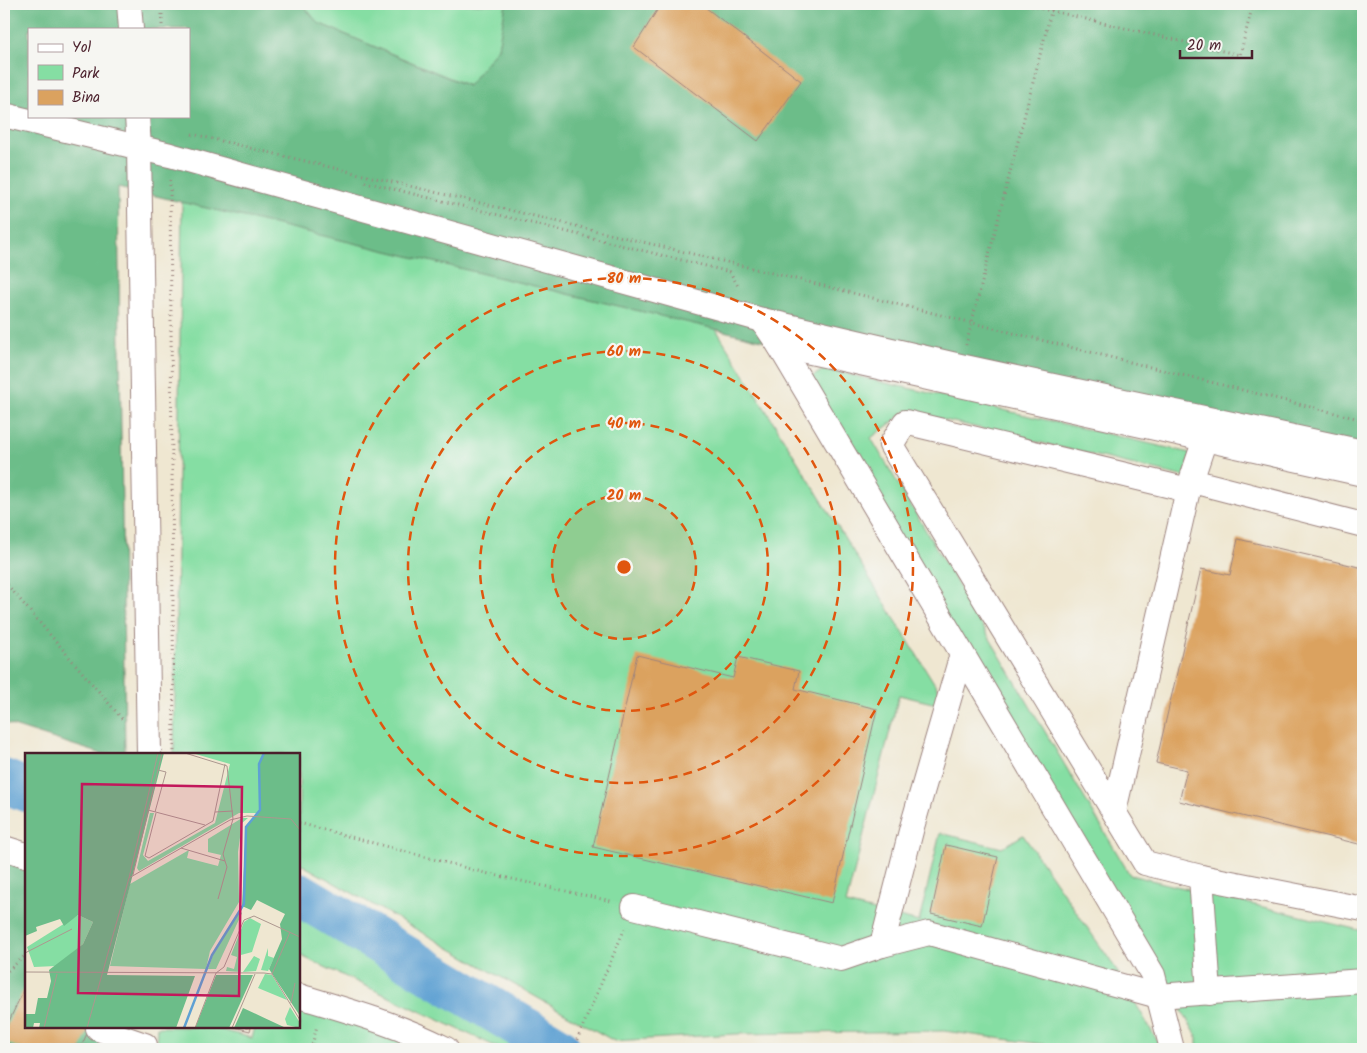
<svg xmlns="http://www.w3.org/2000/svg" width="1367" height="1053" viewBox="0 0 1367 1053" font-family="Kalam,sans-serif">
	<rect width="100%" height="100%" fill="#f6f6f2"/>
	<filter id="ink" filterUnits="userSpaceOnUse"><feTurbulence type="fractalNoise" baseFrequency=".02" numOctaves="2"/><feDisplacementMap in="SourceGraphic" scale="10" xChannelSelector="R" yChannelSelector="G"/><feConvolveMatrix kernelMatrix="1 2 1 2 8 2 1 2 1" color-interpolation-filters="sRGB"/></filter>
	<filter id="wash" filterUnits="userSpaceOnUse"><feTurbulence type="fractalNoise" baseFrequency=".0096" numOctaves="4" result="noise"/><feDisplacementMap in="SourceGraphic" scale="20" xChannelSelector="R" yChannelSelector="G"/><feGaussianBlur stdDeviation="1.12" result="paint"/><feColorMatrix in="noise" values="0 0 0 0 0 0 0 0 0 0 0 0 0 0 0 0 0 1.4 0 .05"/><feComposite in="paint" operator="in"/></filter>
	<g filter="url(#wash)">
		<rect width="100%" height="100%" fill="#efe7d1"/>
		<g fill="#85dea3" stroke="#687e67">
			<path d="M302,4H506L498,48L469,86L318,23Z"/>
			<path d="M182,202L716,329L949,707L899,695L846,904L919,922L940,833L1002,848L1023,835L1114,966L1162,1049H1079L944,1031L736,1034L614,1041L299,863V754H174Z"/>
			<path d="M825,369L1190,453L1185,477L907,411L871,438L1130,875L1363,931V1049H1197V1036L803,382Z"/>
			<path d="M299,898L461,990L555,1046L552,1049H501L299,955Z"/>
			<path d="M299,1002L437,1049H156L157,1027H210L252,1038L255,1027H299Z"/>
		</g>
		<g fill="#6cbd89" stroke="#5b6e5a" fill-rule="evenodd">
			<path d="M4,4H302L318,23L468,86L498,48L506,4H1363V483L118,187L125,754H102L4,723ZM29,29H189V116H29Z"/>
			<path d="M4,850L26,859V1027H134V1049H4Z"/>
		</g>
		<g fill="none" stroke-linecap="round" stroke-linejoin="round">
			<g stroke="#5fa1d3" stroke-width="44">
				<path d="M4,781L26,790"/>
				<path d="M299,894L559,1049"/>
			</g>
		</g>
		<g id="blocks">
			<g fill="#dba25f">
				<path d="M661,4H701L801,81L758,141L634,47Z"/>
				<path d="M1238,539L1363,568V845L1179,801L1187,770L1156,763L1201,569L1230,575Z"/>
				<path d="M637,655L733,678L738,657L799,671L795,689L877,709L832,903L593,847Z"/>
				<path d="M946,845L998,857L982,926L931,914Z"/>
				<path d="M24,989L26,990V1027H90L80,1049H22L4,1041V1032Z"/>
				<path d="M234,1027H251L250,1031Z"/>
			</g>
		</g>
	</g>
	<g filter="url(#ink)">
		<use href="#blocks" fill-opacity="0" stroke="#9c837e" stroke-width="1"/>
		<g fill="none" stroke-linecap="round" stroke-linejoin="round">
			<defs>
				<g id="minor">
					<path d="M129,4L131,29"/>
					<path d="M4,115L170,155L762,320L960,366L1363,452"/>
					<path d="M137,116L139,148L149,754"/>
					<path d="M762,320L779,345L1153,975L1172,1049"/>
					<path d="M779,345L1363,474"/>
					<path d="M1192,481L1363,525"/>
					<path d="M1188,490L905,422L891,445L1145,863L1201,877L1363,909"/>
					<path d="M1114,811L1188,490L1205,439"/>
					<path d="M4,848L26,855"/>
					<path d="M1201,877L1209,993"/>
					<path d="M634,907L841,959L882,945L912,827L962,654"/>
					<path d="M882,945L929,933L1158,996L1363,981"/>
					<path d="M299,996C349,1011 400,1025 446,1049"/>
					<path d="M98,1029L145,1045"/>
				</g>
			</defs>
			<use href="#minor" stroke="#9c837e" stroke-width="26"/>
			<g stroke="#9c837e" stroke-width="3" stroke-dasharray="1 4" stroke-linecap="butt">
				<path d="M162,4V29"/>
				<path d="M1022,4L1240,55L1253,4"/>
				<path d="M192,134L764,271L1363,420"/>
				<path d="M170,180L174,754"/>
				<path d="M365,182L730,272L739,288"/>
				<path d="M966,345L1053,4"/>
				<path d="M4,581L124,721"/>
				<path d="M299,823L485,873L611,901"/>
				<path d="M4,974L26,955"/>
				<path d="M4,1011L8,1013"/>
				<path d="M311,1049L317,1026"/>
				<path d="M573,1049L625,928"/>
			</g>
			<use href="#minor" stroke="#fff" stroke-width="24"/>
		</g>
	</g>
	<circle cx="624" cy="567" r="72" fill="#e0560e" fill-opacity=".12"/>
	<g fill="none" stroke="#e0560e" stroke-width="2.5" stroke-dasharray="9 6">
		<circle cx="624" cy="567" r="72"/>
		<circle cx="624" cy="567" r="144"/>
		<circle cx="624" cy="567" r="216"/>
		<circle cx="624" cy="567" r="289"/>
	</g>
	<g transform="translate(25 753)">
		<rect width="275" height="275" fill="#efe7d1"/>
		<path d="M167,0H239L234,11L235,57L232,60H214L114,118L112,115L125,60H129L118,102L123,108L190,70L205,11ZM217,65H223L217,70L213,99L214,149L185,198L181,216L85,213L105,131L164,97L162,105L193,113L196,102L183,99V86ZM214,158L217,160L191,216H183L189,199ZM53,162L68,169L58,191L31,213L9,214L2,194ZM225,165L236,171L227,199L216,202V219L201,218L202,214L209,216L212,204L206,202L219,169ZM243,195V203L249,205L243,218L236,217ZM229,203L235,206L231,218L218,219ZM240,221L247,222L262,247L233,235ZM265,254L275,270V275L262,272L260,266Z" fill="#85dea3"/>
		<path d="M0,0H139L82,222L170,223L151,275H14L15,270H9L8,275H0V256L1,261H10L13,245H22L26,228L24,217L58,191L68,169L53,162L39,173L35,166L11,174L12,178L0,183ZM239,0H275V263L244,216L257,186L255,171L260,161L232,147L226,157L217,153L221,74L235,57L234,11ZM191,222H228L204,275H170ZM218,255L261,275H209Z" fill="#6cbd89"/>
		<path fill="none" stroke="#5fa1d3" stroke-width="2.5" d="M159,275L187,202L219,151L221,74L235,57L234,11L239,0"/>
		<path fill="none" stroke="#ad978f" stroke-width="1" d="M160,0L202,13L208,66L198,101L200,108M123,57L180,72M130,59L141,19L133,17M190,59L208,58M131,60L120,103L124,105L188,68L200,11M156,95L200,108L202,114L193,146M108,122L137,0M104,125L205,67L222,63L266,66L275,77M0,200L47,176M0,219L239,220L247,221L275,267M247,221L265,179M266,250L270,230M19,275L32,221M62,275L104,125L133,0M170,275L191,220L199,214L219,167L229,163L275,184M207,275L230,221"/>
		<path fill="#c2185b" fill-opacity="0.15" stroke="#c2185b" stroke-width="2.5" d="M57,31L217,34L214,243L53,240Z"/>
		<rect width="275" height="275" fill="none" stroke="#4a1f2b" stroke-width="2.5"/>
	</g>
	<circle cx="624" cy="567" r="8" fill="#e0560e" stroke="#f6f6f2" stroke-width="2.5"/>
	<g font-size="15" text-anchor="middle" font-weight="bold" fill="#e0560e" stroke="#f6f6f2" stroke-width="4.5" stroke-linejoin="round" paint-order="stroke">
		<text x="624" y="283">80 m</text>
		<text x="624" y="356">60 m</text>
		<text x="624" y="428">40 m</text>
		<text x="624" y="500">20 m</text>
	</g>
	<rect width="1367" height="1053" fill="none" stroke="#f6f6f2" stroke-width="20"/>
	<rect x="28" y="28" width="162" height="90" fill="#f6f6f2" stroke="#b1a0a2"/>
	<rect x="38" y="44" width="25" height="8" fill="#ffffff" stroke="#b1a0a2"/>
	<text x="72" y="52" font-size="15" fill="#4a1f2b">Yol</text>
	<rect x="38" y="65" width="25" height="15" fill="#85dea3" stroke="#b1a0a2"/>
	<text x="72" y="78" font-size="15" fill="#4a1f2b">Park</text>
	<rect x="38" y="90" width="25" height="15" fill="#dba25f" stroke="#b1a0a2"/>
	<text x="72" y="102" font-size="15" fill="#4a1f2b">Bina</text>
	<path d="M1180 50v8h72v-8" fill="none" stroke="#4a1f2b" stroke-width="2.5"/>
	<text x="1187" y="50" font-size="15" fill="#4a1f2b" stroke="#f6f6f2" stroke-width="4" paint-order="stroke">20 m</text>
</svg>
